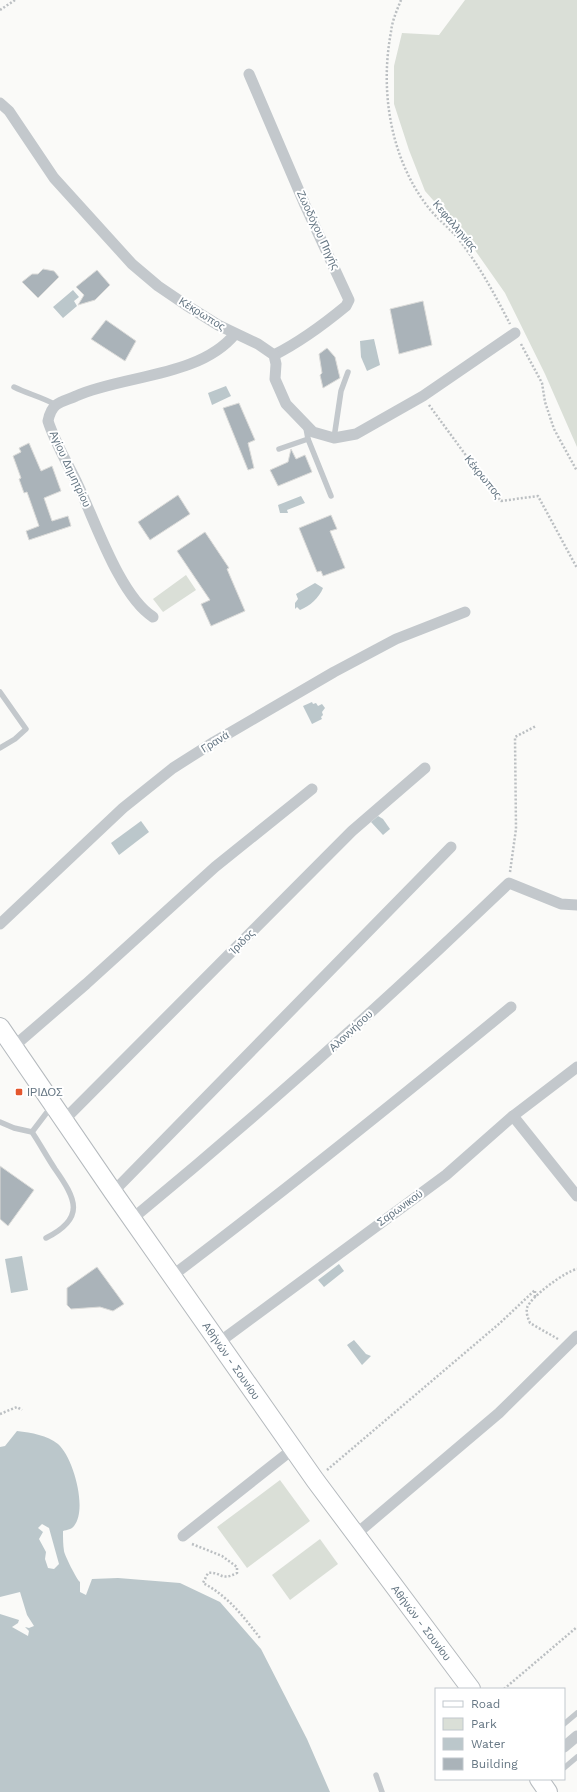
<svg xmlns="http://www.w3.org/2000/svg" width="577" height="1792" viewBox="0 0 577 1792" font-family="'Work Sans',sans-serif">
	<rect width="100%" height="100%" fill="#fafaf8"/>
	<g fill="#dadfd7">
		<path d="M465,0H577V447L545,374L505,293L465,236L425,191L409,150L394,104V66L402,33L439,35Z"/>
		<path d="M186,575L196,590L163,612L153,599Z"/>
		<path d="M280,1480L310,1521L247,1568L217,1527Z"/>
		<path d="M320,1539L338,1564L290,1600L272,1575Z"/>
	</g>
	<g fill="#bbc7cb" fill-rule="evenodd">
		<path d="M73,290L79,297L74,301L77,306L63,318L53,307Z"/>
		<path d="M374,339L380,365L367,371L361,357L360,341Z"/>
		<path d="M226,386L231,396L212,405L208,393Z"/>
		<path d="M301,496L305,503L287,510L288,513H280L278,505Z"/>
		<path d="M315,583L323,588C319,598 310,606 300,610L297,607L295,609V603L298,599L296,594Z"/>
		<path d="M312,702L313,704L316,703L318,706L322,704L325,708L322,712L323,715L321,717L322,719L312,724L303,706Z"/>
		<path d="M378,816L383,819L390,829L383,835L371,822Z"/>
		<path d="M141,821L149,832L119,855L111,843Z"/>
		<path d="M22,1256L28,1290L11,1293L5,1259Z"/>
		<path d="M339,1264L344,1271L324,1287L318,1280Z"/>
		<path d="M354,1340L366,1354L371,1356L362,1365L347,1345Z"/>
		<path d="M17,1431C32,1433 47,1435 58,1444C73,1457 88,1509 74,1526C72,1529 67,1530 63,1531C63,1538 63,1545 64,1551C64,1554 77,1580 80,1582V1592L86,1595L92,1579L118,1578L180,1583L220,1602L261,1649L307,1739L330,1792H0V1614L19,1620L18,1623L12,1627L28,1636L29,1631L25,1627L29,1628L34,1626L27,1615L20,1592L0,1597V1447L5,1446ZM42,1524L49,1528L59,1564L54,1569L48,1568L45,1559L46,1552L39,1539L43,1532L38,1528Z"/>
	</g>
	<g fill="#aab3b9" stroke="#dcdcda">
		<path d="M43,269L54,271L59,277L38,298L22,282L32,274H38Z"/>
		<path d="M97,270L110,285L95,300L78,305L84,295L76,287Z"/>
		<path d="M423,301L432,345L399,354L390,309Z"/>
		<path d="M106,320L136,341L125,361L91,339Z"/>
		<path d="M327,348L335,357L340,378L323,388L320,375L322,373L319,354Z"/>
		<path d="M239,403L255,440L248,443L254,468L248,470L223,408Z"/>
		<path d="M29,443L41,471L52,466L61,491L44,498L52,521L68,516L71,526L29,540L26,531L39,526L27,492L24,493L19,479L21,478L13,456L21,452L19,448Z"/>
		<path d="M291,449L296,459L305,455L312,472L278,486L270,470L288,462Z"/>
		<path d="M178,495L190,514L150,540L138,522Z"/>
		<path d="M331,515L337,529L330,531L345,568L323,576L321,571L317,572L299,528Z"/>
		<path d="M205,532L229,568L227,569L245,611L211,626L201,604L210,600L177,551Z"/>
		<path d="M0,1166L34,1190L8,1226L0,1219Z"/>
		<path d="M97,1267L124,1304L113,1311L100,1307L71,1309L67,1305V1288Z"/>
	</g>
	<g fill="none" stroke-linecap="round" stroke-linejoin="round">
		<defs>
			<g id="primary">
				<path d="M0,1027L113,1192L315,1480L471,1689"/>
				<path d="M539,1779L548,1792"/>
			</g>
		</defs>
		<use href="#primary" stroke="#b5babe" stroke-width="20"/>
		<g stroke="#bbbfc2" stroke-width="2.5" stroke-dasharray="2 2" stroke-linecap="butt">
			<path d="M401,0C397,10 392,21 391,32C380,90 390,155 425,203C434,216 446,225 456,236C478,263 494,293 510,324"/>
			<path d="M0,10L15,0"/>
			<path d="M521,344L542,383L545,402L554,429L577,471"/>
			<path d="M429,405L484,480L501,501L538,496L577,568"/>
			<path d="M510,872L516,829L515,737L536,726"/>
			<path d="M558,1339L530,1323C528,1318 526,1314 527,1308C530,1297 566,1271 577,1269"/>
			<path d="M0,1414L17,1407L22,1410"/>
			<path d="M327,1470L500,1323L535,1290V1297"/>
			<path d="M192,1544L222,1556L237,1567V1573C220,1582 221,1571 208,1573L203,1583C228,1596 243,1616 260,1638"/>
			<path d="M504,1689L577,1627"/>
		</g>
		<g stroke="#c3c8cc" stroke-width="5.5">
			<path d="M14,387C28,394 42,397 56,405"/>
			<path d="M306,428L308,439L331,496"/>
			<path d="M334,438L341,391L348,372"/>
			<path d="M279,449L308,439"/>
			<path d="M0,692L26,729L15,739L0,748"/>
			<path d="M0,1122L14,1128L32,1132C40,1144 47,1157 55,1169C76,1199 86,1218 46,1238"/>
			<path d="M32,1132L51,1107"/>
			<path d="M564,1724L577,1713"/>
			<path d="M564,1768L577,1757"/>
			<path d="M376,1775L382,1792"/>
		</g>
		<g stroke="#c3c8cc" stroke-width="11">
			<path d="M249,74L305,205L349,300L346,306C323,325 300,342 274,355"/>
			<path d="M0,103L9,111L54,178L132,264L158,286L186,305L218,325L258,344L274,355L276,364L275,379L286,404L313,432L334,438L356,434L423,396L515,333"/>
			<path d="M153,617C120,596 95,521 78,485C68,464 55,443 48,421C49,416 51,409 56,405C61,401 70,399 76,396C124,375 200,377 235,334"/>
			<path d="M0,924L123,808L173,768L214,742L334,672L396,639L465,612"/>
			<path d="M13,1047L86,984L215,867L312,789"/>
			<path d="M513,1116L577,1196"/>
			<path d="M63,1121L352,831L425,768"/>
			<path d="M113,1192L451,847"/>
			<path d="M132,1219C262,1112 387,1000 509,883L561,904L577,905"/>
			<path d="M172,1276C287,1189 399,1099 511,1007"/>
			<path d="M218,1343L446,1175L513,1116L577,1067"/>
			<path d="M355,1535L499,1413L577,1336"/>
			<path d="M183,1536L293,1449"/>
			<path d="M564,1747L577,1736"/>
		</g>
		<use href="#primary" stroke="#fff" stroke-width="18"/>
	</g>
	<rect fill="#e4572e" stroke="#fff" stroke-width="1.5" x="15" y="1088" width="8" height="8" rx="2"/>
	<g text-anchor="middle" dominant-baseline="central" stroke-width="4" stroke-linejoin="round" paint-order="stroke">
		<g font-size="11" fill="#657683" stroke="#fff">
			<text transform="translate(455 226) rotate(50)">Κεφαλληνίας</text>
			<text transform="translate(318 230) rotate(65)">Ζωοδόχου Πηγής</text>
			<text transform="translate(202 314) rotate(32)">Κέκρωπος</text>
			<text transform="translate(70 469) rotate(65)">Αγίου Δημητρίου</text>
			<text transform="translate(483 477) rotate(51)">Κέκρωπος</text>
			<text transform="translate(215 742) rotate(-32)">Γρανά</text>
			<text transform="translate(242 942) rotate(-45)">Ίριδος</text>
			<text transform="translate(351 1031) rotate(-43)">Αλοννήσου</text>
			<text transform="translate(400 1208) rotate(-36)">Σαρωνικού</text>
			<text transform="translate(231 1361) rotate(55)">Αθήνών - Σουνίου</text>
			<text transform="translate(421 1623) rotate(53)">Αθήνών - Σουνίου</text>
		</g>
		<g font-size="11" fill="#657683" stroke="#fff" text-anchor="start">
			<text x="27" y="1092">ΙΡΙΔΟΣ</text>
		</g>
	</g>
	<rect x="435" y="1688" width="130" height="92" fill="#ffffff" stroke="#c1c8cd"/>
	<rect x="443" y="1701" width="20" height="6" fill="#ffffff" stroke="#c1c8cd"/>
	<text x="471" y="1708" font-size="12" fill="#657683">Road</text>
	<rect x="443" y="1718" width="20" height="12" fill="#dadfd7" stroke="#c1c8cd"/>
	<text x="471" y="1728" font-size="12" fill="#657683">Park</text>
	<rect x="443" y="1738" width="20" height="12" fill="#bbc7cb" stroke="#c1c8cd"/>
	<text x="471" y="1748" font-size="12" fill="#657683">Water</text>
	<rect x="443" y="1758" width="20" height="12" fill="#aab3b9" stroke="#c1c8cd"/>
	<text x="471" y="1768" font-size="12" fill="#657683">Building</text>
</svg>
